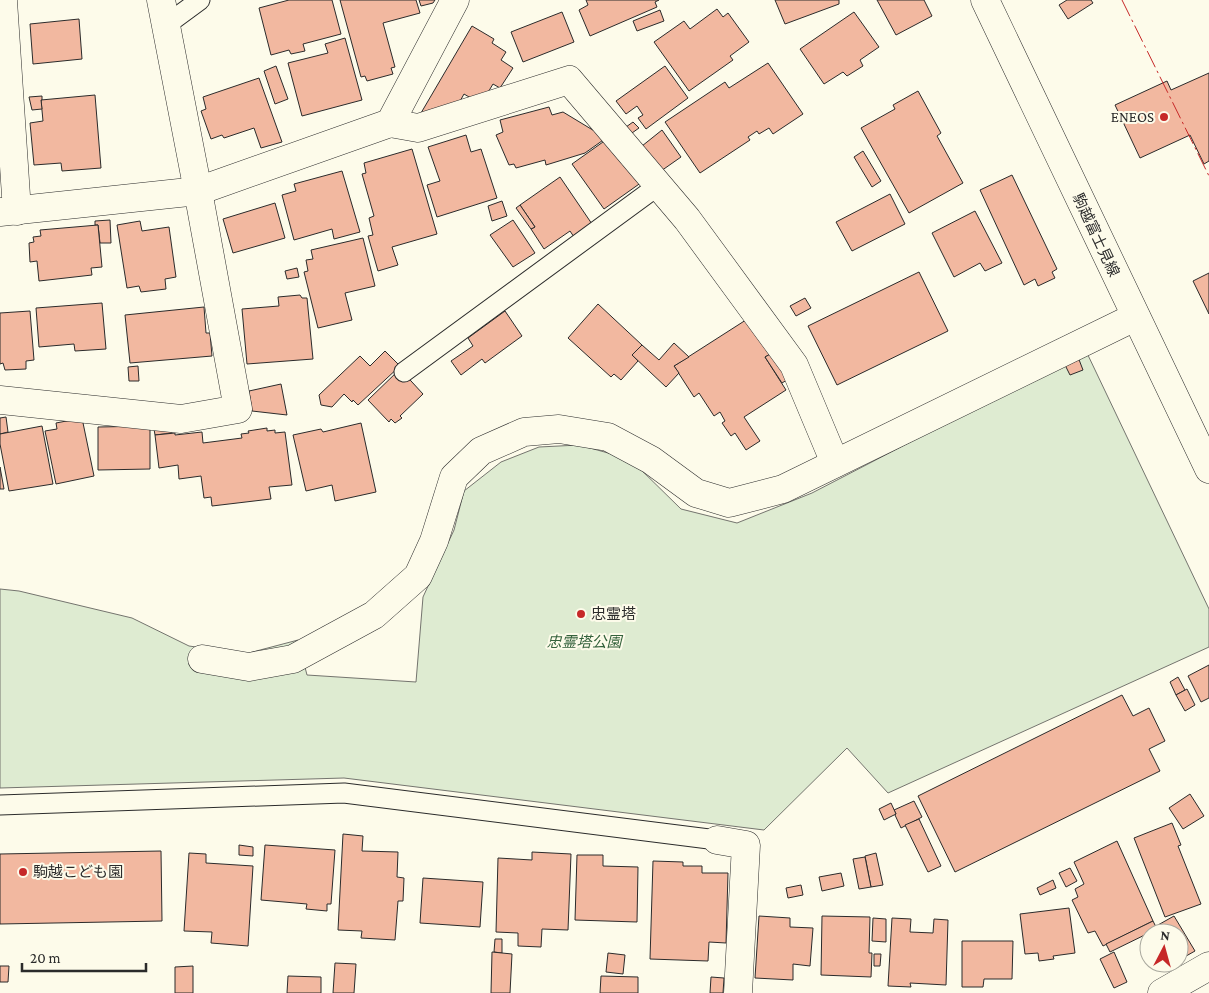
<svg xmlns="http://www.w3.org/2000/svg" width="1209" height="993" viewBox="0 0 1209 993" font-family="'Crimson Pro','Noto Sans JP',serif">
	<rect width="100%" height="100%" fill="#fdfbea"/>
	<path fill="#deebd1" stroke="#74746e" d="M1086,351L1209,609V647L888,793L847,748L764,830L344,778L0,788V589L19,591L132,618L189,646L245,654L298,640L307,675L416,682L423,597L454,530L464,491L501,462L539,447L579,445L630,459L681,509L737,523L812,493Z"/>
	<g fill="#f2b8a0" stroke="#2b2b2b">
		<path d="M289,0H332L341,34L303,44L305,51L291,54L289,50L271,55L259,8Z"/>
		<path d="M340,0H416L420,13L383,23L395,67L391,68L393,74L367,81L365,76L361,77Z"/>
		<path d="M419,0H435L433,3L421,6Z"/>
		<path d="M586,0H659L655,2L657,7L590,36L579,10L588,5Z"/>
		<path d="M775,0H839V4L785,24Z"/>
		<path d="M877,0H924L932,16L896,35Z"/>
		<path d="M1067,0H1091L1093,3L1068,19L1059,5Z"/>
		<path d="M717,9L723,17L728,13L749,42L730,56L733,60L689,91L654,42L684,21L690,29Z"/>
		<path d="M660,10L664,21L637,31L633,21Z"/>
		<path d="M562,12L574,42L523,62L511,32Z"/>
		<path d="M854,12L879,47L860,60L863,66L847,76L843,72L824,84L800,49Z"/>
		<path d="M79,19L82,59L33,64L30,24Z"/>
		<path d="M472,26L494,39L492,43L506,52L501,60L513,68L500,88L493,84L481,104L464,94L454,112L430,118L421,113Z"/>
		<path d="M345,38L362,100L302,116L288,63L328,53L325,44Z"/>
		<path d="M768,63L803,114L773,134L769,128L759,134L757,131L748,137L750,140L700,173L665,122L725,82L729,88Z"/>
		<path d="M276,66L288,99L275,104L264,71Z"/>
		<path d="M665,66L688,98L646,129L638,118L643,115L637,106L626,114L616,101Z"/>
		<path d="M1209,73V161L1204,164L1190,135L1140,158L1115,105L1167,81L1171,90Z"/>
		<path d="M259,78L282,142L261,148L254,128L224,138L222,135L211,139L201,111L206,109L203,97Z"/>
		<path d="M918,91L941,133L937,136L963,183L909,213L861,128L895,109L893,105Z"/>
		<path d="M95,95L101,168L62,171L61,163L34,165L30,123L43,121L41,100Z"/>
		<path d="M42,96V100H41L42,109L32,110L29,97Z"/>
		<path d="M549,107L552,115L563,112L606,138L585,153L546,165L545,160L516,168L514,164L509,165L496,135L503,132L500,120Z"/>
		<path d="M633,122L639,128L632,133L626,127Z"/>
		<path d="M662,130L681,157L661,171L642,146Z"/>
		<path d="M466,135L471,152L481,149L497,198L437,217L427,185L440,181L428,147Z"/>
		<path d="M610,137L642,182L604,209L572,164Z"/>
		<path d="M412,149L437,234L392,247L398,265L378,271L368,236L373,235L369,218L374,216L362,174L366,173L364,163Z"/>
		<path d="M863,151L881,181L872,187L854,157Z"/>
		<path d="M342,171L360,232L334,239L332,229L294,240L282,195L296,191L294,184Z"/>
		<path d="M1012,175L1057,269L1052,272L1055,278L1038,286L1035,279L1024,285L980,190Z"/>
		<path d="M560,177L592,224L574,237L570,231L544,249L531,229L535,227L520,205Z"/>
		<path d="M890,194L905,224L852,251L836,222Z"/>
		<path d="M502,201L507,216L492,221L488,206Z"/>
		<path d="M275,203L285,238L233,253L223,219Z"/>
		<path d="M520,205L535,227L531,229L516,208Z"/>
		<path d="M975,211L1002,263L985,271L980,263L954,277L932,233Z"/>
		<path d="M110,220L111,243H100L98,225H95V221Z"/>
		<path d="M513,220L535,253L513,267L490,235Z"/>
		<path d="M140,221L142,231L169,227L176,277L165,279L166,289L141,292L139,286L127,288L117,225Z"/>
		<path d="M98,225L102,267L91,268L92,275L39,281L37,261L30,262L29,243L34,242L33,237L41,236L40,230Z"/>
		<path d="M363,238L375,286L345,293L352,320L318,328L304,272L308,271L306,260L313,259L311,250Z"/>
		<path d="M297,268L299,277L287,279L285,271Z"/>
		<path d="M919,272L948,331L837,385L808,326Z"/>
		<path d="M1209,273V314L1193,281Z"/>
		<path d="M300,295L302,298H307L313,359L247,364L242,309L279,306L278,297Z"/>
		<path d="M805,298L811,308L796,316L790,306Z"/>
		<path d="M102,303L106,349L75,351L74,344L39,347L36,308Z"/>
		<path d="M598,304L642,345L632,355L638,361L621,380L614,374L611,377L568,338Z"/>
		<path d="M204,307L206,333H210L212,356L130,363L125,315Z"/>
		<path d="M30,311L34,360L26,361V369L5,370L3,363L0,364V313Z"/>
		<path d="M505,311L522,336L485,363L482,359L461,375L451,361L473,346L468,338Z"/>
		<path d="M749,318L774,352L765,357L786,390L744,417L760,441L746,450L735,433L731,436L722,423L725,421L720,412L714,416L699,393L694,397L674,366Z"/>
		<path d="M674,343L689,357L674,366L679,373L666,387L632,355L642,345L659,360Z"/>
		<path d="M385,351L400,366L358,405L353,400L352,402L344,394L332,407L321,405L319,395L360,356L370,366Z"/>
		<path d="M774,352L790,378L782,383L765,357Z"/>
		<path d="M1078,357L1083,370L1070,375L1064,363Z"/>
		<path d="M138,366L139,381H129L128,367Z"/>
		<path d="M400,369L423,394L400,416L402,418L395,423L391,419L389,422L368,400Z"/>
		<path d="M281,384L287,415L252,411L249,391Z"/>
		<path d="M6,417L8,432L0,434V418Z"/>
		<path d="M82,418L94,476L56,484L45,431L57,429L56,423Z"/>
		<path d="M153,423L171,427L172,433L155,435Z"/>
		<path d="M361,423L376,492L335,501L332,485L306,491L293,435L321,429L323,432Z"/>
		<path d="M42,426L53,484L9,491L0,444V434Z"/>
		<path d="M150,426V469L98,470V427Z"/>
		<path d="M267,428V431L275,430V433L285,432L292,485L269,487L271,499L212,506L211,497L204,498L201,476L179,479L178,465L159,468L155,435L175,433V435L202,432L203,443L242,438L241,434L249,433L248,431Z"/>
		<path d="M0,467L4,489H0Z"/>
		<path d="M1209,665V698L1201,702L1188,676Z"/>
		<path d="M1178,677L1185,690L1176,695L1170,682Z"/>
		<path d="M1187,689L1195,705L1185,711L1176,695Z"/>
		<path d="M1122,695L1133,716L1149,708L1165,741L1149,749L1160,771L955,872L918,796Z"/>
		<path d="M1190,794L1204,816L1183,829L1169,808Z"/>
		<path d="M914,801L922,817L901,828L895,815L896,814L894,810Z"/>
		<path d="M891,803L896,814L884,820L879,809Z"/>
		<path d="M919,819L941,866L928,872L905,825Z"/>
		<path d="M1172,823L1181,845L1178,846L1201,904L1165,917L1134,838Z"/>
		<path d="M343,834L363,836L362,851L398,852L397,877L404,878L403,901H398L395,940L361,938L362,931L338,930Z"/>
		<path d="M1117,841L1153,921L1103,946L1095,931L1088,933L1072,900L1078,897L1075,889L1084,884L1074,862Z"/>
		<path d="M239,845L253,847V856L239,855Z"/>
		<path d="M265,845L335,850L331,904H327V911L306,909L307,904L261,900Z"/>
		<path d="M161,851L162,921L0,924V854Z"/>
		<path d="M532,852L571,854L568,930L542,929L541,947L518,946V933L496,932L498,858L532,860Z"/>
		<path d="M189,853L206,854V863L253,866L248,946L211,943L212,932L184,931Z"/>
		<path d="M876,853L883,885L871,887L865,856Z"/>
		<path d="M577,855H603V866L638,867L637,922L575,920Z"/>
		<path d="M865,857L871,887L859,889L853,859Z"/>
		<path d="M653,861L683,862V866H702V873H728L726,943L709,942L708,961L650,959Z"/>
		<path d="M1070,868L1077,881L1066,887L1059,873Z"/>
		<path d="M841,873L844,886L822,891L819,877Z"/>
		<path d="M423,878L483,882L480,927L420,923Z"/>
		<path d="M1053,880L1056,888L1040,895L1037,888Z"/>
		<path d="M801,885L803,895L788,898L786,888Z"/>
		<path d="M1069,908L1075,953L1053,956L1054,959L1039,961L1038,953L1025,954L1020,914Z"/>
		<path d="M759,916L790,918V927L813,928L810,966L793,964V980L755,978Z"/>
		<path d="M822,916L870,917L869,953H872L871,977L821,975Z"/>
		<path d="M1174,916L1195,951L1179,960V933H1163L1158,925Z"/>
		<path d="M873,918L886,919V942L872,941Z"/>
		<path d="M892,918L911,919L910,932L933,933L934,919L948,920L946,985L910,983L911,987L888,986Z"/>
		<path d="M1153,921L1157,929L1110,952L1106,944Z"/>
		<path d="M495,939H502V953L494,952Z"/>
		<path d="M962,941H1013L1012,979H984L983,987H962Z"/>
		<path d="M492,952L512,954L510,993H491Z"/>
		<path d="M1114,952L1127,982L1114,988L1100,959Z"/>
		<path d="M608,953L625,955L623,974L606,972Z"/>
		<path d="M874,954H881L880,966H874Z"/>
		<path d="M335,963L356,964L354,993H333Z"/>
		<path d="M0,966H9L8,982H0Z"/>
		<path d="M193,966V993H175V967Z"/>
		<path d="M288,976L321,977V993H287Z"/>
		<path d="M601,976L638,977V993H600Z"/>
		<path d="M711,977L724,978L723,993H710Z"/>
	</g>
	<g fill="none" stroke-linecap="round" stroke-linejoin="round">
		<defs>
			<g id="lane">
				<path d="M166,25L200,0"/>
				<path d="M404,372L659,185"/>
				<path d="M0,805L344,793L717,840"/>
			</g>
			<g id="street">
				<path d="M3,1L17,211"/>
				<path d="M390,123L418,128L569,80L687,219L794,365L835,463"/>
				<path d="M0,212L198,191L390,123L455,0"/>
				<path d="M0,400L181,419L238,409L198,191L161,0"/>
				<path d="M202,659L249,667L293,659L374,615L418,576L434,541L454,477L481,451L524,432L559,429L608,437L651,460L696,493L729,503L783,489L1135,317"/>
				<path d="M717,840L746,845L738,993"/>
				<path d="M1162,993L1209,966"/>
			</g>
			<path id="secondary" d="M985,0L1209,469"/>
		</defs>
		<use href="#lane" stroke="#2b2b2b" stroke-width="21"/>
		<use href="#street" stroke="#2b2b2b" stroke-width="29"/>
		<use href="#secondary" stroke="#2b2b2b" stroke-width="29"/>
		<use href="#lane" stroke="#fdfbea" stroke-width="19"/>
		<use href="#street" stroke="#fdfbea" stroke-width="28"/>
		<use href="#secondary" stroke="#fdfbea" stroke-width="28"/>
		<path stroke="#c62828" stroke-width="1" stroke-dasharray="18 4 2.5 4" stroke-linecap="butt" d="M1122,0L1209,176"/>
	</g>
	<g fill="#c62828" stroke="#fdfbea" stroke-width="2">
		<circle cx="1164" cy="117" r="5"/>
		<circle cx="581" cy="614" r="5"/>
		<circle cx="23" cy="872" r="5"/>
	</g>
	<g text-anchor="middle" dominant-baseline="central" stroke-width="4" stroke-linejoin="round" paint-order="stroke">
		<g font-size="15" fill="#2b2b2b" stroke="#fdfbea" text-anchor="start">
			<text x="1154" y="117" text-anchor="end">ENEOS</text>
			<text x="591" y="614">忠霊塔</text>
			<text x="33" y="872">駒越こども園</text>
		</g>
		<g font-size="15" fill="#2b2b2b" stroke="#fdfbea">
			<text transform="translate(1096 235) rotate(65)">駒越富士見線</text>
		</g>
		<g font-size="15" font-style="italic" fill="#34623c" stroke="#fdfbea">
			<text x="584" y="642">忠霊塔公園</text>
		</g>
	</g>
	<g transform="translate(1164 948) rotate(6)"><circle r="24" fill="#fdfbea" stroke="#a9a89e"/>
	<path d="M0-4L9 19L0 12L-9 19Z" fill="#c62828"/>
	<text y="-8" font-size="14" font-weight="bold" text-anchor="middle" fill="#2b2b2b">N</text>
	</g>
	<path d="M22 963v8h124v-8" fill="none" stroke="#2b2b2b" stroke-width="2.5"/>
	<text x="30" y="963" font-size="15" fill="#2b2b2b" stroke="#fdfbea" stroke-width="4" paint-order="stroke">20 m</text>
</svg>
